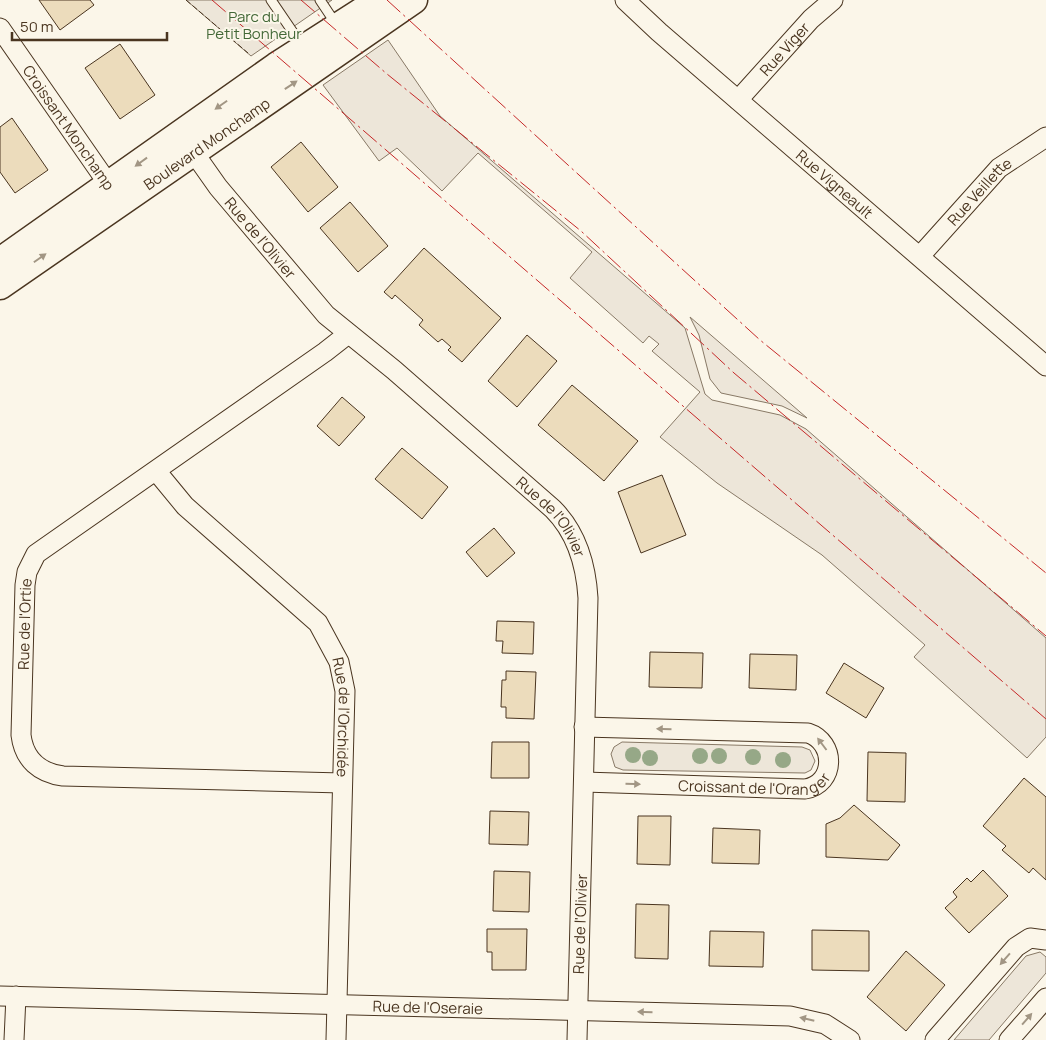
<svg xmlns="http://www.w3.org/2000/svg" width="1046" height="1040" viewBox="0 0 1046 1040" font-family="Manrope,sans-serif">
	<rect width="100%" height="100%" fill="#fbf6e9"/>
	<g fill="#ede6d9" stroke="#887966">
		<path d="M186,0H332L251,56Z"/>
		<path d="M388,40L440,116L685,328L705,394L712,400L780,415L806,429L1046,638V737L1027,758L914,657L925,645L822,555L717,483L660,437L700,392L652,351L659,344L649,336L643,343L570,278L592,252L478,153L442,191L397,148L379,161L323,85Z"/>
		<path d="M690,317L807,418L782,406L721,393L710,379L699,335Z"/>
		<path d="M622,742L802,747L810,750L815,761L811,770L805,773L623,770L615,767L611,754L614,747Z"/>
		<path d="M1040,952L1046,957V973L989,1040H954L1026,956Z"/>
	</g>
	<g fill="#ecdcbc" stroke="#4a3520">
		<path d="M39,0H90L94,5L60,30Z"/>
		<path d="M120,44L155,95L120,119L85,68Z"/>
		<path d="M12,118L48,170L15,193L0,172V127Z"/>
		<path d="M301,142L338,187L308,212L271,167Z"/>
		<path d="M350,202L388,246L358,272L320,228Z"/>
		<path d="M424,248L501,318L462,362L448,350L451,347L442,339L438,342L419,325L423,320L395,295L392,299L384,292Z"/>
		<path d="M527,335L557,361L517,407L488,381Z"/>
		<path d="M572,385L638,441L604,481L538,425Z"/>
		<path d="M342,397L365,417L339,446L317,426Z"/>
		<path d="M402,448L448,487L422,519L375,479Z"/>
		<path d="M662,475L686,535L641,553L618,492Z"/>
		<path d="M494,528L515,553L487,577L466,552Z"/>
		<path d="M497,621L534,622L533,654L502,653L503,641H496Z"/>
		<path d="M650,652L703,653L702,688L649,687Z"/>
		<path d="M750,654L797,655L796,690L749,688Z"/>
		<path d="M844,663L884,688L866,718L826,693Z"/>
		<path d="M506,671L536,672L534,719L506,718V707H501L502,680H506Z"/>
		<path d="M492,742H529V778H491Z"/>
		<path d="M868,752L906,753L905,802L867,801Z"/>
		<path d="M1024,778L1046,797V880L1033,868L1029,873L1002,850L1006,846L983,826Z"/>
		<path d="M854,805L900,845L888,860L826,857V824L840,818Z"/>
		<path d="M490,811L529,812L528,845L489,844Z"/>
		<path d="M638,816H671L670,865L637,864Z"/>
		<path d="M713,828L760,830L759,864L712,863Z"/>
		<path d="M983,870L1008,896L969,933L945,908L957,897L953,892L967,878L971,882Z"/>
		<path d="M494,871L530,872L529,912L493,911Z"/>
		<path d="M636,904L669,905L668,959L635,958Z"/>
		<path d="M487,929H527L526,970H492V952H487Z"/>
		<path d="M812,930L869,931V971L812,970Z"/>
		<path d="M710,931L764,932L763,967L709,966Z"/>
		<path d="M906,951L945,985L906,1031L867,997Z"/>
	</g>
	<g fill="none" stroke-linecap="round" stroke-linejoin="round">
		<defs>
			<g id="lane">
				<path d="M271,0L303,47"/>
				<path d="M320,0L336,24"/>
			</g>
			<g id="street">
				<path id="s1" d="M625,0L659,32L1046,366"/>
				<path id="s2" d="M0,28L116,195"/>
				<path id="s3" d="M738,100L811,19L833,0"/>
				<path id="s4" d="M187,143L218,187L326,315L394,370L553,509C577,533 586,565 588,598L577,1040"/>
				<path id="s5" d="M920,256L999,168L1046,137"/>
				<path id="s6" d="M157,472L185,506L318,623L339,662L345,691L336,1040"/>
				<path id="s7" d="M584,782L805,789C836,784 836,742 808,733L584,727"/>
				<path id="s8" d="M342,783L63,776C40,773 24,760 21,735L25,585L27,572L36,554L325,352L348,334"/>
				<path id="s9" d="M0,996L790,1016L825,1024L850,1040"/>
				<path d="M14,1040L16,996"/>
				<path d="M935,1040L1016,947L1030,938L1046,940"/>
				<path d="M1009,1040L1046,998"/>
			</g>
			<g id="secondary">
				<path d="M0,261L276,66L379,0"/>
				<path id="s10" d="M0,286L414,0"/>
			</g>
		</defs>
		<use href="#lane" stroke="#4a3520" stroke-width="11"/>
		<use href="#street" stroke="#4a3520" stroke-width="21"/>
		<use href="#secondary" stroke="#4a3520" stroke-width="29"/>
		<use href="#lane" stroke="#fbf6e9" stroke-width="9"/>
		<use href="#street" stroke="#fbf6e9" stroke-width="19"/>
		<use href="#secondary" stroke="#fbf6e9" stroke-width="26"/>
		<path stroke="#4a3520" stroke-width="1" stroke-dasharray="6 2.5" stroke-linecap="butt" d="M186,0L248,53"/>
		<g stroke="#c62828" stroke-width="1" stroke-dasharray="18 4 2.5 4" stroke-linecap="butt">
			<path d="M212,0L1046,719"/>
			<path d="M301,0L387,74L581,231L734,373L1046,636"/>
			<path d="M387,0L760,340L1046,573"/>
		</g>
	</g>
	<g fill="#96a887">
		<circle cx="633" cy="755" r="8"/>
		<circle cx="700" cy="756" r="8"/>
		<circle cx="719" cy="756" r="8"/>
		<circle cx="753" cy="757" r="8"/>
		<circle cx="650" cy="758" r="8"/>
		<circle cx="783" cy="760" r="8"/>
	</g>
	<defs><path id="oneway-solid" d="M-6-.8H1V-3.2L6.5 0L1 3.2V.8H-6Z" transform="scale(1.25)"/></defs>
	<g fill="#a29684">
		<use href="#oneway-solid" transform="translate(291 85) rotate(-34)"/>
		<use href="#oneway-solid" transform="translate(221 105) rotate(145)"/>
		<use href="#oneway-solid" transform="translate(141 162) rotate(144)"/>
		<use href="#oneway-solid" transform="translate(40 258) rotate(-35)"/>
		<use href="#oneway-solid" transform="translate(664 729) rotate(-179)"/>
		<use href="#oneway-solid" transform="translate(822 744) rotate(-127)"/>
		<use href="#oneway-solid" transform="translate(633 784) rotate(2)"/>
		<use href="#oneway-solid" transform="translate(1005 959) rotate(131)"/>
		<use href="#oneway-solid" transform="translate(645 1012) rotate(-179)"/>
		<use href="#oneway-solid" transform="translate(807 1019) rotate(-167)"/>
		<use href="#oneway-solid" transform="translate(1027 1019) rotate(-49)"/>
	</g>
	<g text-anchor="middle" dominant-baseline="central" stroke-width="4" stroke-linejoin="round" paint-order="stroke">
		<g font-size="15" fill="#436837" stroke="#fbf6e9">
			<text x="254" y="16">Parc du<tspan x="254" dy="17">Petit Bonheur</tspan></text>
		</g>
		<g font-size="15" fill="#4a3520" stroke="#fbf6e9">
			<text stroke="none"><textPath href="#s3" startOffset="69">Rue Viger</textPath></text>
			<text stroke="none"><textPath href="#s2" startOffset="121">Croissant Monchamp</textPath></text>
			<text stroke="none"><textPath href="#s10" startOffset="251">Boulevard Monchamp</textPath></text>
			<text stroke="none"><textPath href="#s1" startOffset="279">Rue Vigneault</textPath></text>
			<text stroke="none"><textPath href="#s5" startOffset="88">Rue Veillette</textPath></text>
			<text stroke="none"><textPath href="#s4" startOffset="120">Rue de l'Olivier</textPath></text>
			<text stroke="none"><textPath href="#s4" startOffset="525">Rue de l'Olivier</textPath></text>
			<text stroke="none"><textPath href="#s8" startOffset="454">Rue de l'Ortie</textPath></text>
			<text stroke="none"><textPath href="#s6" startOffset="321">Rue de l'Orchidée</textPath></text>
			<text stroke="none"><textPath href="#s7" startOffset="171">Croissant de l'Oranger</textPath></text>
			<text transform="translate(580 924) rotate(-88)">Rue de l'Olivier</text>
			<text stroke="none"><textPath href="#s9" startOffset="428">Rue de l'Oseraie</textPath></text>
		</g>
	</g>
	<path d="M12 32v8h155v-8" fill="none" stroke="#4a3520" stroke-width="2.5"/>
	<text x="20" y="32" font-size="15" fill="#4a3520" stroke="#fbf6e9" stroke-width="4" paint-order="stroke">50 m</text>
</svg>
